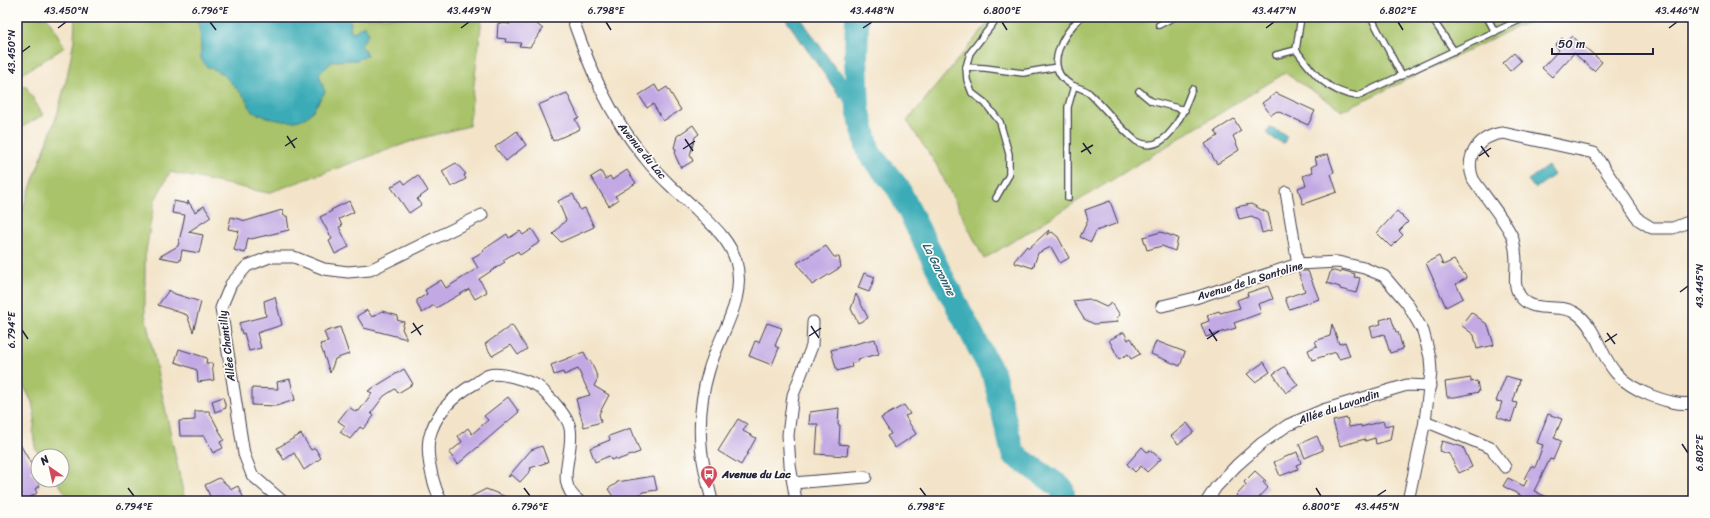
<svg xmlns="http://www.w3.org/2000/svg" width="1710" height="518" viewBox="0 0 1710 518" font-family="Sriracha,sans-serif">
	<rect width="100%" height="100%" fill="#fdfcf7"/>
	<filter id="ink" filterUnits="userSpaceOnUse"><feTurbulence type="fractalNoise" baseFrequency=".025" numOctaves="2"/><feDisplacementMap in="SourceGraphic" scale="8" xChannelSelector="R" yChannelSelector="G"/><feConvolveMatrix kernelMatrix="1 2 1 2 8 2 1 2 1" color-interpolation-filters="sRGB"/></filter>
	<filter id="wash" filterUnits="userSpaceOnUse"><feTurbulence type="fractalNoise" baseFrequency=".012" numOctaves="4" result="noise"/><feDisplacementMap in="SourceGraphic" scale="16" xChannelSelector="R" yChannelSelector="G"/><feGaussianBlur stdDeviation="0.9" result="paint"/><feColorMatrix in="noise" values="0 0 0 0 0 0 0 0 0 0 0 0 0 0 0 0 0 1.4 0 .05"/><feComposite in="paint" operator="in"/></filter>
	<g filter="url(#wash)">
		<rect width="100%" height="100%" fill="#f3e4c9"/>
		<g fill="#a8c369" stroke="#657252">
			<path d="M17,17H47L65,47L17,77Z"/>
			<path d="M75,17H482L469,126L418,139L268,193L170,172L155,200L151,220L145,258V314L185,501H71L56,480H62V456H40L35,447L33,433L35,419L32,402L17,373V224L57,115L67,77L74,40Z"/>
			<path d="M993,17H1538L1341,111L1339,108L1285,73L984,259L936,164L907,121Z"/>
			<path d="M25,85L43,115L17,130V90Z"/>
		</g>
		<g fill="#3bacb7" stroke="#2e6779">
			<path d="M194,17H347L351,22L350,30L354,32L364,25L369,33L361,45L367,55L358,60L333,61L319,74L325,92C320,99 315,109 309,115C293,128 269,118 252,112L246,99L223,74L206,66L201,59L200,26Z"/>
			<path d="M628,17H643C640,24 630,28 624,23L625,19Z"/>
			<path d="M784,17H800L851,91L841,98Z"/>
			<path d="M1270,127L1287,136L1284,143L1275,140L1274,138L1268,135L1267,133Z"/>
			<path d="M1548,166L1554,175L1535,189L1528,180Z"/>
		</g>
		<g fill="none" stroke-linecap="round" stroke-linejoin="round">
			<path stroke="#3bacb7" stroke-width="14" d="M836,77L858,109"/>
			<path stroke="#3bacb7" stroke-width="24" d="M857,17L856,58L858,109L869,153L898,188L942,277L994,376L1013,454L1062,488L1064,501"/>
		</g>
		<g id="blocks">
			<g fill="#c2a9e4">
				<path d="M510,20L533,21L543,29L530,47L519,46L521,43L505,42L506,39L497,38L498,23L510,24Z"/>
				<path d="M1572,36L1602,62L1594,71L1574,53L1552,77L1542,68L1559,50L1555,45L1562,38L1566,42Z"/>
				<path d="M1514,53L1521,61L1510,71L1503,63Z"/>
				<path d="M655,85L659,92L667,87L681,110L663,121L653,104L647,108L639,95Z"/>
				<path d="M567,93L579,118L575,119L580,129L553,141L538,105Z"/>
				<path d="M1276,93L1315,111L1308,125L1277,111L1271,115L1262,103Z"/>
				<path d="M1234,119L1241,131L1233,136L1239,150L1217,164L1205,144L1218,136L1215,131Z"/>
				<path d="M693,125L699,134L695,137L690,155L693,161L681,168L675,155L676,149L674,148L677,136Z"/>
				<path d="M517,131L526,145L506,161L495,147Z"/>
				<path d="M1328,154L1334,172L1331,174L1337,192L1303,204L1298,188L1306,185L1303,176L1313,172L1311,167L1317,164L1315,158Z"/>
				<path d="M456,163L466,174L464,175L466,179L451,187L442,171Z"/>
				<path d="M627,170L636,183L615,196L618,200L609,206L591,177L601,171L605,179L610,176L612,180Z"/>
				<path d="M418,175L428,191L417,199L421,205L409,213L391,187L402,180L405,184Z"/>
				<path d="M573,194L580,210L585,208L594,227L561,242L553,234L566,220L558,201Z"/>
				<path d="M174,201L188,204V201L195,212L204,206L211,217L188,232L203,235L199,253L182,250L180,261L159,257L178,246L185,215L172,213Z"/>
				<path d="M349,201L354,212L339,219L342,226L339,227L349,247L335,254L329,241L332,239L320,217L332,211L331,210Z"/>
				<path d="M1110,201L1118,223L1096,231L1091,242L1080,237L1088,220L1085,210Z"/>
				<path d="M1251,204L1268,213L1272,230L1262,233L1259,221L1252,216L1239,219L1236,207Z"/>
				<path d="M282,210L284,216H287L289,230L251,239L248,238L245,253L234,250L239,231L228,229L231,217L246,221Z"/>
				<path d="M1397,211L1408,222L1399,231L1403,235L1391,247L1377,233Z"/>
				<path d="M532,229L540,242L520,255L518,251L503,260L505,262L479,279L487,292L475,299L469,289L436,308L434,305L422,313L417,304V300L427,294L425,290L441,280L446,288L478,268L472,258L484,251L483,250L507,234L509,238L520,231L523,235Z"/>
				<path d="M1049,230L1047,235L1052,232L1058,237L1069,258L1060,263L1051,247L1038,253L1033,268L1018,263L1016,264L1014,261L1027,246L1029,248Z"/>
				<path d="M1161,232L1178,238L1175,251L1162,246L1147,250L1143,237Z"/>
				<path d="M826,246L834,257H839L841,267L812,285L797,263Z"/>
				<path d="M1439,256L1443,265L1454,260L1467,278L1456,284L1463,298L1446,307L1426,263Z"/>
				<path d="M1331,270L1341,273V270L1355,274L1354,277L1360,278L1356,293L1340,289V287L1327,283Z"/>
				<path d="M1298,271H1308L1319,299L1289,309L1285,298L1305,291Z"/>
				<path d="M864,273L875,277L869,292L858,288Z"/>
				<path d="M1268,286L1273,299L1258,304L1261,313L1234,323L1236,328L1206,337L1201,324L1209,321L1207,315L1219,311L1220,313L1240,308L1237,300L1248,296L1247,293Z"/>
				<path d="M169,290L175,294L201,302L193,332L187,315L158,305Z"/>
				<path d="M856,294L868,318L858,323L851,309Z"/>
				<path d="M275,297L282,325L257,333L261,348L249,351L244,333L242,334L239,323L266,316L264,301Z"/>
				<path d="M1089,299L1106,307L1112,303L1120,315L1116,318L1118,322L1094,324L1084,319L1073,301Z"/>
				<path d="M367,310L372,317L382,311L398,316L397,320L404,322L402,329L407,339L364,328L357,316Z"/>
				<path d="M1471,312L1488,325L1494,345L1477,349L1474,335L1461,325Z"/>
				<path d="M1391,317L1396,332H1398L1403,349L1390,353L1384,334L1373,337L1370,327L1381,324L1380,320Z"/>
				<path d="M767,323L782,328L775,346L779,348L772,365L749,356L755,341L759,342Z"/>
				<path d="M1332,324L1339,344L1345,342L1350,356L1339,359L1336,352L1312,360L1308,350L1317,346L1315,341L1330,336Z"/>
				<path d="M512,325L527,349L518,355L511,345L492,356L485,344Z"/>
				<path d="M340,327L349,354L335,359L330,373L320,344L328,342L324,332Z"/>
				<path d="M1124,332L1128,340L1131,338L1140,354L1131,359L1128,354L1119,359L1109,340Z"/>
				<path d="M875,339L879,354L858,359L859,361L851,364L852,367L837,371L831,350Z"/>
				<path d="M1156,341L1185,352L1180,366L1151,354Z"/>
				<path d="M179,349L207,358L206,363H212L214,380L198,382L197,370L175,362Z"/>
				<path d="M584,352L588,361L590,360L598,378L594,386L609,395L599,414L601,422L584,427L576,399L590,395L578,369L564,375L563,372L554,375L551,365Z"/>
				<path d="M1264,362L1270,372L1255,382L1247,374Z"/>
				<path d="M1284,367L1298,385L1286,393L1273,374Z"/>
				<path d="M404,369L413,384L398,393L395,389L384,396L371,413L374,416L363,429L360,427L350,439L340,432L345,426L338,421L349,407L356,412L357,410L359,411L372,393L368,391Z"/>
				<path d="M1506,376L1520,380L1513,402L1517,403L1511,422L1497,417L1502,402L1496,401Z"/>
				<path d="M1471,378V382L1477,381L1479,392L1455,397H1447L1445,382Z"/>
				<path d="M290,379L295,400L276,406L252,405V388L278,389L277,382Z"/>
				<path d="M223,397L226,408L215,412L212,401Z"/>
				<path d="M508,397L519,412L458,464L449,453L462,442L458,436L468,428L472,434L488,420L484,416Z"/>
				<path d="M904,405L910,414L905,416L916,434L895,448L887,436L891,434L881,418Z"/>
				<path d="M839,408L838,425H840L839,444L848,445L847,456L816,454L818,424H809L810,412Z"/>
				<path d="M195,411H209L224,440L220,442L223,448L213,453L204,436H180L179,421L195,420Z"/>
				<path d="M1548,414L1562,419L1554,438L1561,441L1553,460L1550,459L1534,491L1555,501H1531L1503,486L1508,478L1524,486L1527,480L1524,479L1531,466L1535,468L1543,445L1537,443Z"/>
				<path d="M1347,418L1349,427L1361,425V427L1383,421L1385,426L1393,424L1390,440L1376,444L1375,438L1365,441V439L1340,446L1333,421Z"/>
				<path d="M738,419L747,424L743,431L756,438L741,465L718,451Z"/>
				<path d="M1187,423L1194,432L1178,444L1171,436Z"/>
				<path d="M631,428L640,452L617,460L616,458L611,460L609,456L595,462L590,448L610,440L609,436Z"/>
				<path d="M301,434L311,450L315,448L321,458L304,470L294,453L284,460L277,448Z"/>
				<path d="M1317,436L1323,450L1305,458L1299,444Z"/>
				<path d="M17,439L34,469L31,471L40,486L35,489L37,493L24,501H17Z"/>
				<path d="M1442,441L1463,447L1472,467L1459,473L1449,454L1439,451Z"/>
				<path d="M542,446L548,462L530,468L531,470L520,482L512,475L508,477L531,450Z"/>
				<path d="M1142,447L1147,452L1150,450L1161,459L1147,472L1141,466L1135,472L1127,464Z"/>
				<path d="M1297,452L1301,463L1296,465L1298,469L1280,476L1274,462Z"/>
				<path d="M1255,471L1266,481L1263,482L1268,488L1256,501H1241L1236,496L1246,485L1244,482Z"/>
				<path d="M654,476L657,490L643,492L629,501H616L608,489L617,483V482Z"/>
				<path d="M219,478L232,489L238,486L245,501H212L205,485Z"/>
				<path d="M486,489L514,500V501H463Z"/>
			</g>
		</g>
	</g>
	<g filter="url(#ink)">
		<use href="#blocks" fill-opacity="0" stroke="#413f50" stroke-width="1"/>
		<g fill="none" stroke-linecap="round" stroke-linejoin="round">
			<defs>
				<g id="lane">
					<path d="M1081,17C1064,33 1042,67 1070,84C1076,88 1084,88 1089,93C1105,108 1119,127 1136,141C1167,158 1184,111 1192,89"/>
					<path d="M1301,17L1296,50C1313,73 1327,92 1357,96L1526,17"/>
					<path d="M1371,17L1402,76"/>
					<path d="M1431,17L1454,51"/>
					<path d="M1487,17L1495,32"/>
					<path d="M1159,25L1174,17"/>
					<path d="M1276,55L1296,50"/>
					<path d="M966,67L985,68L1023,73L1057,67"/>
					<path d="M1139,91L1151,101L1185,110"/>
					<path d="M996,198L1009,175V154L1000,122L985,103L972,93L967,80L966,67L970,53L998,17"/>
					<path d="M1068,198V107L1074,86"/>
				</g>
				<g id="street">
					<path d="M572,17C590,69 609,115 645,158C660,177 678,193 696,209C712,225 729,239 736,261C747,301 719,334 709,370C702,393 699,421 701,445C702,463 708,483 712,501"/>
					<path d="M1286,192L1298,264"/>
					<path d="M1693,222L1691,221L1673,228H1652L1639,220L1594,153L1503,133C1479,136 1464,155 1473,179C1482,193 1509,225 1513,239C1515,247 1516,256 1516,263C1516,275 1513,286 1520,296C1533,315 1559,302 1576,313C1596,326 1601,357 1616,373C1625,383 1639,391 1652,396C1666,401 1678,405 1693,403"/>
					<path d="M1162,306L1195,298L1298,264L1338,262L1364,268L1384,276L1407,303L1423,331L1430,357L1431,372L1425,421L1408,501"/>
					<path d="M1425,421L1491,448L1505,467"/>
					<path d="M793,483L866,477"/>
					<path d="M282,501L252,475L244,454L221,308L231,284L247,266L270,257H294L324,269L348,272L370,270L482,215"/>
					<path d="M441,501C433,485 426,456 429,439C435,413 454,395 476,383C480,380 485,376 489,375C502,372 525,380 536,385C542,388 547,396 552,400C558,407 568,418 570,428C575,455 553,482 579,501"/>
					<path d="M796,501L790,465L788,435L793,395L812,346L813,322"/>
					<path d="M1207,501L1216,487L1237,465L1262,443L1288,425L1323,410L1407,385L1430,386"/>
				</g>
			</defs>
			<use href="#lane" stroke="#413f50" stroke-width="8"/>
			<use href="#street" stroke="#413f50" stroke-width="13"/>
			<use href="#lane" stroke="#fff" stroke-width="5.5"/>
			<use href="#street" stroke="#fff" stroke-width="11"/>
		</g>
	</g>
	<path fill="none" stroke="#22223b" stroke-width="1.5" d="M210,22L216,30M606,22L611,30M1002,22L1007,30M1398,22L1403,30M58,28L66,22M461,28L469,22M863,28L872,22M1266,28L1274,22M1669,28L1677,22M22,52L30,46M287,136L295,148M685,139L693,151M1083,143L1091,154M285,146L297,138M1481,146L1489,157M683,149L695,141M1081,152L1093,145M1479,156L1491,148M1680,292L1688,286M413,323L421,335M811,326L819,338M1209,329L1217,341M22,330L28,339M411,333L423,325M1607,333L1615,344M809,336L821,328M1207,339L1219,331M1605,342L1617,334M1682,444L1688,453M128,488L134,496M524,488L530,496M920,488L926,496M1316,488L1321,496M1377,496L1386,490"/>
	<defs>
		<symbol id="bus-pin" viewBox="-11 -11 22 30"><path d="M0 17L-7.5 6A9.5 9.5 0 1 1 7.5 6Z" fill="#d1495b" stroke="#fdfcf7"/><path d="M-5-6H5V4H4V6H2V4H-2V6H-4V4H-5ZM-3.5-4V0h7V-4ZM-3.5 1.2v1.5H-2V1.2ZM2 1.2v1.5H3.5V1.2Z" fill="#fff"/></symbol>
	</defs>
	<g fill-rule="evenodd">
		<use href="#bus-pin" x="699" y="464" width="20" height="27"/>
	</g>
	<g text-anchor="middle" dominant-baseline="central" stroke-width="3.5" stroke-linejoin="round" paint-order="stroke">
		<g font-size="11" fill="#22223b" stroke="#fdfcf7">
			<text transform="translate(642 151) rotate(51)">Avenue du Lac</text>
			<text transform="translate(1250 281) rotate(-17)">Avenue de la Santoline</text>
			<text transform="translate(227 346) rotate(-97)">Allée Chantilly</text>
			<text transform="translate(1339 407) rotate(-19)">Allée du Lavandin</text>
		</g>
		<g font-size="11" font-weight="bold" fill="#22223b" stroke="#fdfcf7" text-anchor="start">
			<text x="722" y="474">Avenue du Lac</text>
		</g>
		<g font-size="12" font-style="italic" fill="#2d6073" stroke="#fdfcf7">
			<text transform="translate(939 269) rotate(63)">La Garonne</text>
		</g>
	</g>
	<rect width="1710" height="518" fill="none" stroke="#fdfcf7" stroke-width="44"/>
	<g transform="translate(50 468) rotate(326)"><circle r="19" fill="#fdfcf7" stroke="#a5a5ac"/>
	<path d="M0-3L7 15L0 10L-7 15Z" fill="#d1495b"/>
	<text y="-6" font-size="11" font-weight="bold" text-anchor="middle" fill="#22223b">N</text>
	</g>
	<path d="M1552 48v6h101v-6" fill="none" stroke="#22223b" stroke-width="2"/>
	<text x="1558" y="48" font-size="12" fill="#22223b" stroke="#fdfcf7" stroke-width="3" paint-order="stroke">50 m</text>
	<rect x="22" y="22" width="1666" height="474" fill="none" stroke="#22223b" stroke-width="1.5"/>
	<g font-size="10" text-anchor="middle" fill="#22223b">
		<text x="66" y="14">43.450°N</text>
		<text x="210" y="14">6.796°E</text>
		<text x="469" y="14">43.449°N</text>
		<text x="606" y="14">6.798°E</text>
		<text x="872" y="14">43.448°N</text>
		<text x="1002" y="14">6.800°E</text>
		<text x="1274" y="14">43.447°N</text>
		<text x="1398" y="14">6.802°E</text>
		<text x="1677" y="14">43.446°N</text>
		<text transform="translate(11 52) rotate(-90)" y="4">43.450°N</text>
		<text transform="translate(1699 286) rotate(-90)" y="4">43.445°N</text>
		<text transform="translate(11 330) rotate(-90)" y="4">6.794°E</text>
		<text transform="translate(1699 453) rotate(-90)" y="4">6.802°E</text>
		<text x="134" y="510">6.794°E</text>
		<text x="530" y="510">6.796°E</text>
		<text x="926" y="510">6.798°E</text>
		<text x="1321" y="510">6.800°E</text>
		<text x="1377" y="510">43.445°N</text>
	</g>
</svg>
